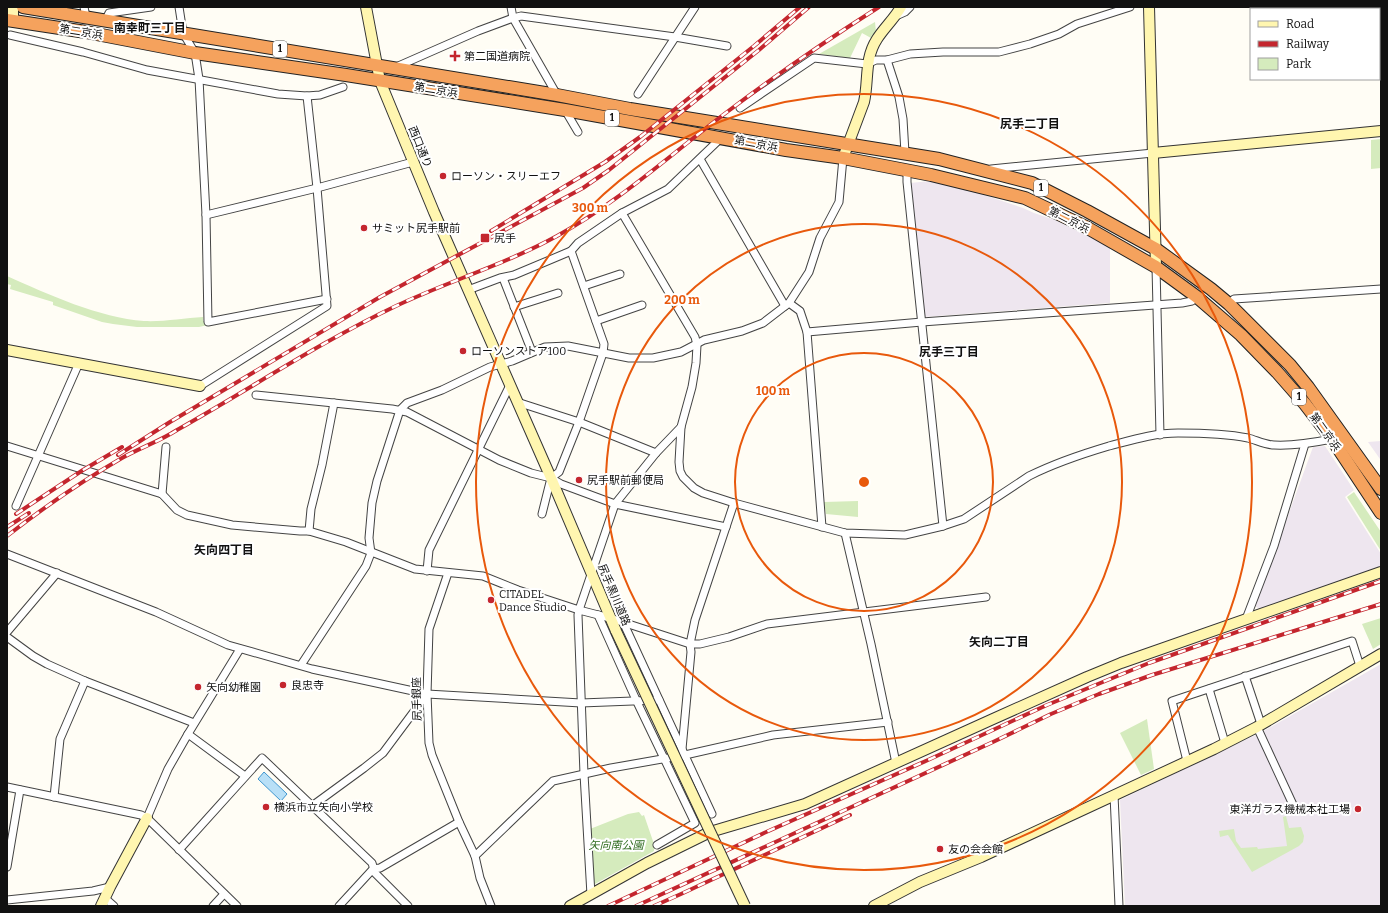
<svg xmlns="http://www.w3.org/2000/svg" width="1388" height="913" viewBox="0 0 1388 913" font-family="Bitter,'Noto Sans JP',serif">
	<rect width="100%" height="100%" fill="#fffdf5"/>
	<g fill="#eee6ef">
		<path d="M931,181L972,191L1023,208L1034,213L1055,220L1110,247V303L924,317L920,276H921V271L919,270L910,183Z"/>
		<path d="M1381,441V459H1380L1368,442Z"/>
		<path d="M1325,446L1354,490L1345,497L1381,554V566L1259,609L1255,606L1313,447Z"/>
		<path d="M1381,664V906H1125L1120,800L1262,732Z"/>
	</g>
	<g fill="#d5ebbd">
		<path d="M875,22L876,32L871,38L862,33L850,58L819,54Z"/>
		<path d="M1381,139V168L1371,169V140Z"/>
		<path d="M7,276C47,294 100,318 144,321C163,322 184,318 203,317V321H206L208,325L199,327H137L113,324L102,322L53,305V302L10,289L11,285L7,284Z"/>
		<path d="M1354,492L1381,532V551L1347,497Z"/>
		<path d="M858,501V517L826,514L824,502Z"/>
		<path d="M1381,618V644L1373,649L1362,624Z"/>
		<path d="M1147,719L1154,769L1141,775L1120,733Z"/>
		<path d="M639,812L642,816L644,815L654,844V851L595,884L593,883L590,829L628,814Z"/>
		<path d="M1286,816L1289,828L1301,827L1304,836L1303,842L1299,846L1252,872L1228,835L1220,837L1219,831L1234,829L1236,841L1241,848L1257,847L1258,849L1287,846L1283,817Z"/>
	</g>
	<path fill="#b9e0f7" stroke="#3f96cf" d="M264,772L287,794L281,801L258,779Z"/>
	<g fill="none" stroke-linecap="round" stroke-linejoin="round">
		<defs>
			<g id="street">
				<path d="M84,7L86,17"/>
				<path d="M179,7L183,33L195,53L199,79L206,215L208,322L327,299"/>
				<path d="M511,7L513,18L557,95"/>
				<path d="M896,16L905,12L910,7"/>
				<path d="M105,21L109,13L151,7"/>
				<path d="M10,35L83,52L147,70L278,94L307,96L320,95L343,87"/>
				<path d="M887,60L899,97L903,119L905,153"/>
				<path d="M396,67L478,31L513,18L521,16L675,37L727,46"/>
				<path d="M638,94L695,7"/>
				<path d="M740,108L814,58L867,64L876,60H887L910,54L943,52H999L1030,44L1059,34L1077,24L1130,7"/>
				<path d="M565,110L578,132"/>
				<path d="M700,159L785,306"/>
				<path d="M991,169L1153,153"/>
				<path d="M907,170V182L943,526"/>
				<path d="M206,215L317,188L413,162"/>
				<path d="M1156,267L1160,435"/>
				<path d="M503,278L532,352"/>
				<path d="M584,286L620,274"/>
				<path d="M468,290L500,278L514,275L571,251"/>
				<path d="M789,303L800,311L807,332L822,527"/>
				<path d="M1229,304L1234,299L1381,289"/>
				<path d="M514,307L558,293"/>
				<path d="M596,321L642,305"/>
				<path d="M807,332L922,322L1182,303L1192,301L1197,297"/>
				<path d="M200,386L327,306L317,188L307,96"/>
				<path d="M256,395L392,409L407,412L499,460L531,473L551,478L561,484L615,504L726,527"/>
				<path d="M517,402L579,422L656,453"/>
				<path d="M681,427L679,462L680,471L683,477L694,488L703,493L734,503L845,533L905,535L943,526L964,519L1029,476C1055,463 1082,454 1109,446C1132,440 1154,433 1178,433C1198,433 1228,434 1248,438C1256,440 1265,445 1274,445C1294,446 1312,443 1332,439"/>
				<path d="M7,446L162,494L177,510L187,515L232,525L300,531H309L346,542L415,569L483,576L518,590L579,610L610,618L690,644H700L729,637L767,624L986,597"/>
				<path d="M162,494L166,447"/>
				<path d="M16,506L79,363"/>
				<path d="M542,514L551,478L559,472L579,422L603,353L604,344L571,251L578,243L622,213L668,189L722,137"/>
				<path d="M309,531L311,509L322,465L334,403"/>
				<path d="M845,533L871,644L896,763"/>
				<path d="M7,554L156,612L228,645L312,669L427,694L581,703L659,700"/>
				<path d="M427,571L429,550L510,385"/>
				<path d="M448,573L429,629L427,694L429,743L432,755L459,822L475,856L480,878L491,906"/>
				<path d="M598,615L637,702L695,823L657,845"/>
				<path d="M1246,619L1274,546L1305,444"/>
				<path d="M624,624L712,814"/>
				<path d="M7,632L57,573"/>
				<path d="M7,637L33,656L47,664L85,681L194,723"/>
				<path d="M301,665L366,566L371,553L369,538L372,503L377,481L400,410L407,403L442,390L490,367L512,361L545,347L568,346L629,358H653L681,352L704,340L742,331L763,323L789,303L809,272L820,238L839,202L843,158"/>
				<path d="M1245,676L1261,724"/>
				<path d="M1209,689L1225,743"/>
				<path d="M1257,727L1295,809"/>
				<path d="M188,734L245,776"/>
				<path d="M682,749L691,652L690,644L695,620L734,503"/>
				<path d="M1187,761L1172,701L1352,641L1360,666"/>
				<path d="M7,787L141,815L147,818L237,906"/>
				<path d="M1114,795L1119,906"/>
				<path d="M54,797L60,739L85,681"/>
				<path d="M312,806L364,768L383,753L427,694"/>
				<path d="M147,818L168,769L188,734L240,649"/>
				<path d="M179,850L262,758L372,863L375,873L408,906"/>
				<path d="M475,856L553,781L611,768L685,755L773,735L888,722"/>
				<path d="M7,867L20,790"/>
				<path d="M591,895L584,774L578,615L579,610L615,504L656,453L681,427L692,387L696,363L697,345L695,337L622,213"/>
				<path d="M105,898L114,906"/>
				<path d="M7,900L93,891L110,887"/>
				<path d="M213,906L224,894"/>
				<path d="M339,906L373,869L380,868L459,822"/>
			</g>
			<g id="secondary">
				<path d="M366,7L380,81L434,212L551,478L616,631"/>
				<path d="M1149,7L1156,267"/>
				<path d="M13,21V7"/>
				<path d="M1153,153L1381,131"/>
				<path d="M843,158L864,102C869,80 864,59 877,39C884,28 894,19 901,7"/>
				<path d="M7,350L200,386"/>
				<path d="M101,906L110,887L147,818"/>
				<path d="M570,906L647,863L710,832L805,804L993,719L1087,677L1121,663L1381,572"/>
				<path d="M874,906L920,882L981,857L1214,749L1257,727L1381,654"/>
			</g>
			<g id="highway">
				<path d="M23,7L557,95L630,109L939,159L1032,183L1087,211L1156,249L1211,289L1229,304L1290,365L1308,387L1381,489"/>
				<path d="M7,20L86,32L195,53L346,75L565,110L786,150L843,158L931,175L1025,198L1086,227L1156,267L1197,297L1241,335L1277,372L1305,404L1332,439L1381,513"/>
			</g>
		</defs>
		<use href="#street" stroke="#444" stroke-width="9"/>
		<use href="#secondary" stroke="#333" stroke-width="12"/>
		<use href="#highway" stroke="#222" stroke-width="14"/>
		<use href="#street" stroke="#fff" stroke-width="7"/>
		<use href="#secondary" stroke="#fff6b0" stroke-width="10"/>
		<use href="#highway" stroke="#f5a25d" stroke-width="12"/>
		<defs>
			<g id="rail">
				<path d="M491,231L605,162L640,137L754,46L800,7"/>
				<path d="M118,455L170,422L380,297L583,188L609,170L759,50L809,7"/>
				<path d="M16,514L83,470L122,447"/>
				<path d="M7,527L29,513"/>
				<path d="M7,536C43,508 82,481 122,458C140,448 160,441 177,430C250,389 320,342 396,306C449,281 506,264 557,236C619,202 671,154 727,112C776,75 827,40 879,7"/>
				<path d="M608,906L764,833L928,760L1047,705L1149,663L1381,581"/>
				<path d="M636,906L993,742L1051,714L1099,694L1152,675L1381,604"/>
				<path d="M654,906L681,894L850,815"/>
			</g>
		</defs>
		<use href="#rail" stroke="#c4262e" stroke-width="4"/>
		<use href="#rail" stroke="#fff" stroke-width="2.5" stroke-dasharray="8" stroke-linecap="butt"/>
		<defs>
			<path id="secondary-bridge" d="M616,631L745,906"/>
		</defs>
		<use href="#secondary-bridge" stroke="#333" stroke-width="12" stroke-linecap="butt"/>
		<use href="#secondary-bridge" stroke="#fff6b0" stroke-width="10"/>
	</g>
	<g fill="none" stroke="#e8590c" stroke-width="2">
		<circle cx="864" cy="482" r="129"/>
		<circle cx="864" cy="482" r="258"/>
		<circle cx="864" cy="482" r="388"/>
	</g>
	<g fill="#c4262e" stroke="#fff" stroke-width="1.5">
		<path d="M453 50h4v4h4v4h-4v4h-4v-4h-4v-4h4z"/>
		<circle cx="443" cy="176" r="4"/>
		<circle cx="364" cy="228" r="4"/>
		<rect x="480" y="233" width="10" height="10" rx="2"/>
		<circle cx="463" cy="351" r="4"/>
		<circle cx="579" cy="480" r="4"/>
		<circle cx="491" cy="600" r="4"/>
		<circle cx="283" cy="685" r="4"/>
		<circle cx="198" cy="687" r="4"/>
		<circle cx="266" cy="807" r="4"/>
		<circle cx="1358" cy="809" r="4"/>
		<circle cx="940" cy="849" r="4"/>
	</g>
	<g text-anchor="middle" dominant-baseline="central" stroke-width="4" stroke-linejoin="round" paint-order="stroke">
		<g fill="#fff" stroke="#585858" stroke-width="1">
			<rect x="273" y="41" width="14" height="16" rx="3"/>
			<rect x="605" y="110" width="14" height="16" rx="3"/>
			<rect x="1034" y="180" width="14" height="16" rx="3"/>
			<rect x="1292" y="389" width="14" height="16" rx="3"/>
		</g>
		<g font-size="10" font-weight="bold" fill="#111">
			<text x="280" y="49">1</text>
			<text x="612" y="118">1</text>
			<text x="1041" y="188">1</text>
			<text x="1299" y="397">1</text>
		</g>
		<g font-size="11" fill="#111" stroke="#fff">
			<text transform="translate(81 32) rotate(9)">第二京浜</text>
			<text transform="translate(436 90) rotate(9)">第二京浜</text>
			<text transform="translate(756 144) rotate(11)">第二京浜</text>
			<text transform="translate(420 147) rotate(68)">西口通り</text>
			<text transform="translate(1069 220) rotate(27)">第二京浜</text>
			<text transform="translate(1325 432) rotate(54)">第二京浜</text>
			<text transform="translate(614 595) rotate(67)">尻手黒川道路</text>
			<text transform="translate(417 699) rotate(-91)">尻手銀座</text>
		</g>
		<g font-size="11" fill="#111" stroke="#fff" text-anchor="start">
			<text x="464" y="56">第二国道病院</text>
			<text x="451" y="176">ローソン・スリーエフ</text>
			<text x="372" y="228">サミット尻手駅前</text>
			<text x="494" y="238">尻手</text>
			<text x="471" y="351">ローソンストア100</text>
			<text x="587" y="480">尻手駅前郵便局</text>
			<text x="499" y="594">CITADEL<tspan x="499" dy="13">Dance Studio</tspan></text>
			<text x="291" y="685">良忠寺</text>
			<text x="206" y="687">矢向幼稚園</text>
			<text x="274" y="807">横浜市立矢向小学校</text>
			<text x="1350" y="809" text-anchor="end">東洋ガラス機械本社工場</text>
			<text x="948" y="849">友の会会館</text>
		</g>
		<g font-size="11" font-style="italic" fill="#2f6b1f" stroke="#fff">
			<text x="616" y="845">矢向南公園</text>
		</g>
		<g font-size="12" font-weight="bold" fill="#111" stroke="#fff">
			<text x="150" y="28">南幸町三丁目</text>
			<text x="1030" y="124">尻手二丁目</text>
			<text x="949" y="352">尻手三丁目</text>
			<text x="224" y="550">矢向四丁目</text>
			<text x="999" y="642">矢向二丁目</text>
		</g>
	</g>
	<circle cx="864" cy="482" r="6" fill="#e8590c" stroke="#fff" stroke-width="2"/>
	<g font-size="12" text-anchor="middle" font-weight="bold" fill="#e8590c" stroke="#fff" stroke-width="4" stroke-linejoin="round" paint-order="stroke">
		<text x="590" y="212">300 m</text>
		<text x="682" y="304">200 m</text>
		<text x="773" y="395">100 m</text>
	</g>
	<rect width="1388" height="913" fill="none" stroke="#111111" stroke-width="16"/>
	<rect x="1250" y="8" width="130" height="72" fill="#ffffff" stroke="#a0a0a0"/>
	<rect x="1258" y="21" width="20" height="6" fill="#fff6b0" stroke="#a0a0a0"/>
	<text x="1286" y="28" font-size="12" fill="#111111">Road</text>
	<rect x="1258" y="41" width="20" height="6" fill="#c4262e" stroke="#a0a0a0"/>
	<text x="1286" y="48" font-size="12" fill="#111111">Railway</text>
	<rect x="1258" y="58" width="20" height="12" fill="#d5ebbd" stroke="#a0a0a0"/>
	<text x="1286" y="68" font-size="12" fill="#111111">Park</text>
</svg>
